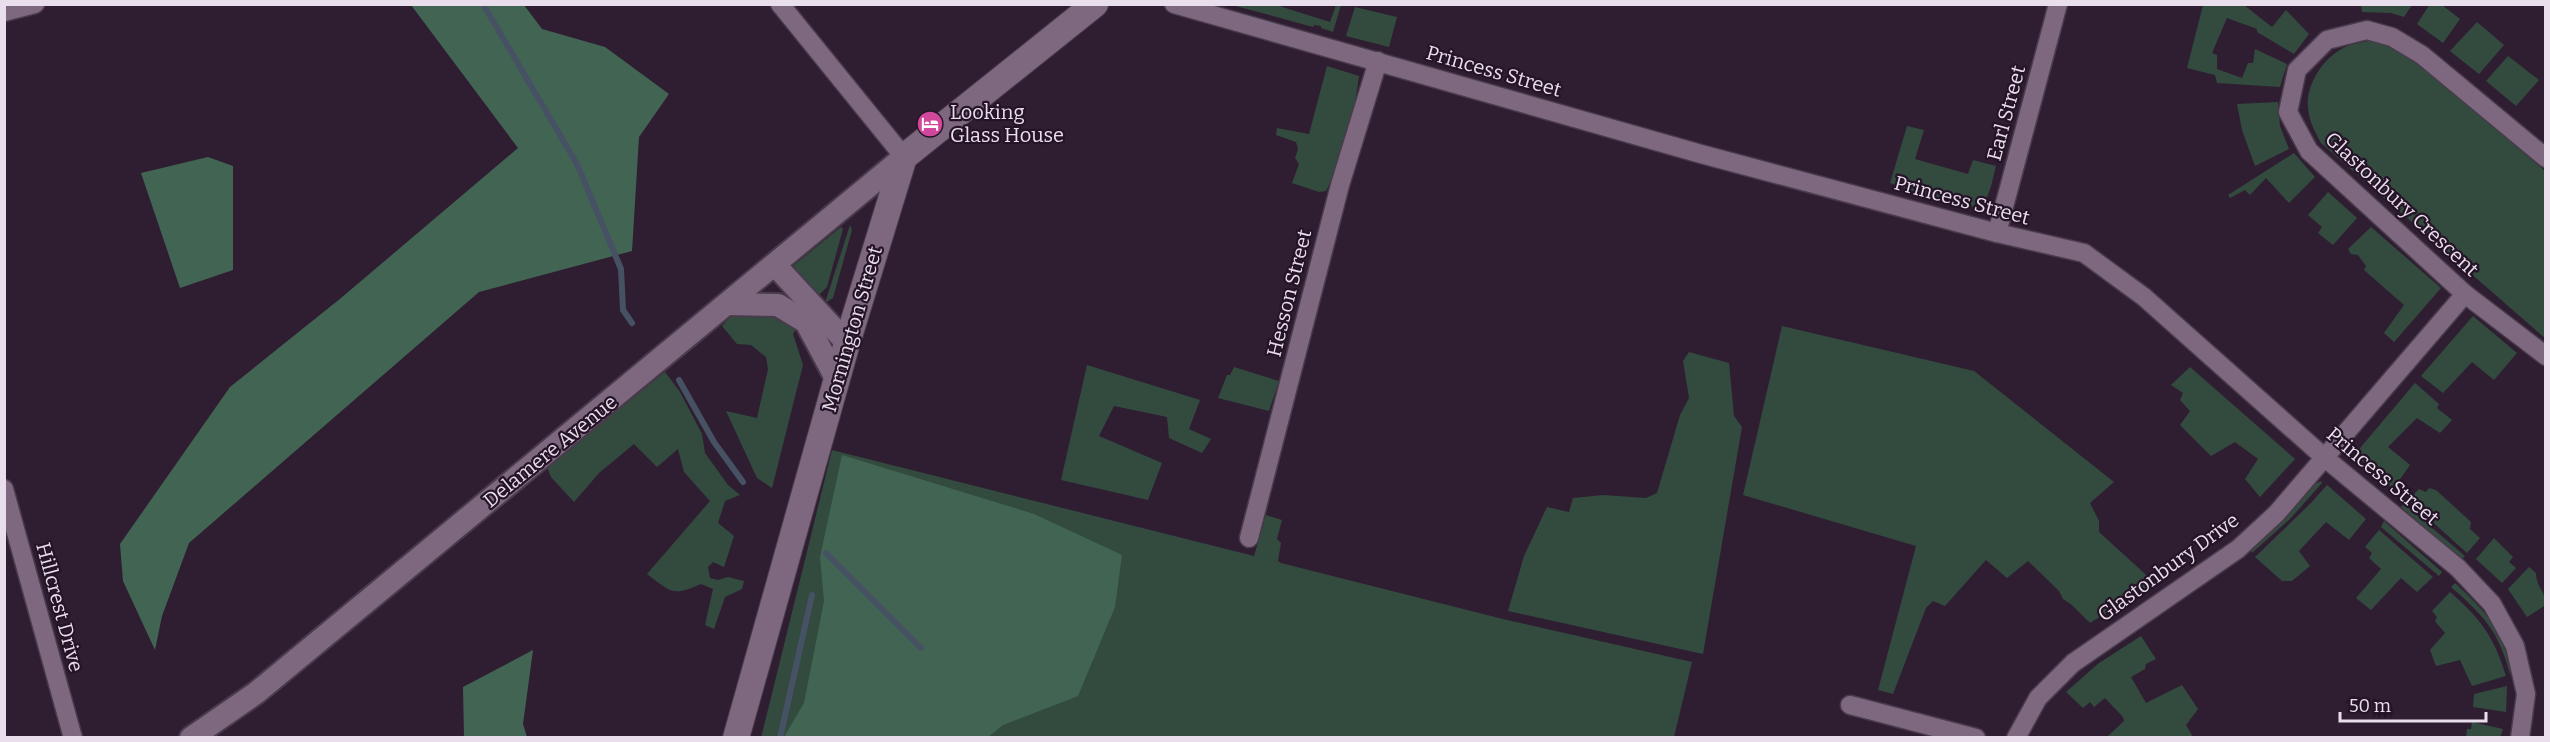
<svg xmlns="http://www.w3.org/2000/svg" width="2550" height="742" viewBox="0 0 2550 742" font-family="Bitter,serif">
	<rect width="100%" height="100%" fill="#2f1e31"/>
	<g fill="#324b3e">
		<path d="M2430,4L2442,5L2460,19L2443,43L2417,24Z"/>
		<path d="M1232,5H1276L1330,22L1336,5H1341L1333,32L1321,28V26L1314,25L1313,27Z"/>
		<path d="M2203,5H2244L2272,27L2286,10L2309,34L2294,54L2257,32V29L2227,18L2212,53L2217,55V69L2242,78L2248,63H2253L2255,49L2287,64L2280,87L2217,83L2215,75L2187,68Z"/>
		<path d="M2361,5V4L2412,5L2404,17L2391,13L2362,12Z"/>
		<path d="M1355,7L1397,17L1389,47L1346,36Z"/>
		<path d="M2477,22L2504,45L2479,74L2450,51Z"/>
		<path d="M2373,40L2386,43L2424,66L2545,171V338L2321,143C2315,132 2309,121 2308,108C2305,84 2326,53 2350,45C2357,43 2365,42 2373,40Z"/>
		<path d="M2508,56L2539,80L2516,106L2486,81Z"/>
		<path d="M1327,66L1359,76L1355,104L1334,175L1326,191L1319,192L1292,183L1299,164L1295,158L1298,149L1296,142L1276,135L1277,128L1309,134Z"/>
		<path d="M2278,102L2280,126L2289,149L2255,166L2242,130L2237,104Z"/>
		<path d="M1907,126L1924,130L1915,159L1968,174L1973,160L1996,166C1993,177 1990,198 1981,205C1969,213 1905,188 1890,183Z"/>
		<path d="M2294,153L2315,177L2289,203L2266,178L2250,195L2245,190L2230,198L2228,195Z"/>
		<path d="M2328,192L2357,218L2333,245L2318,233L2322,227L2308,215Z"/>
		<path d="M850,225L852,230L833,298L825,303Z"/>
		<path d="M841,227L843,229L827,287L818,296L793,266Z"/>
		<path d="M2371,227L2441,288L2394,342L2384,333L2404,305L2364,270L2366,266L2358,255L2351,254L2348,249Z"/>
		<path d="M764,309L797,327L793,334L803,365L772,488L757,478L726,411L757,418L768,369L766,357L751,345L737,344L722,326L731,316Z"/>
		<path d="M2473,316L2517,353L2494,380L2472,362L2443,393L2421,376Z"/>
		<path d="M1782,326L1974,371L2114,482L2090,503L2099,521V532L2155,583L2090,623L2072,605L2063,599L2059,591L2028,561L2007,578L1986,560L1945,606L1933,601L1926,608L1893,694L1878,690L1916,546L1743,495Z"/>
		<path d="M1689,352L1729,363L1734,416L1742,427L1703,654L1508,611L1524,556L1547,507L1569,512L1573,498L1603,495L1646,498L1657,493L1680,415L1689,398L1683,361Z"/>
		<path d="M1087,365L1200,400L1189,429L1211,439L1202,453L1169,438L1167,417L1114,406L1099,436L1162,463L1148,500L1061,480Z"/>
		<path d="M1234,367L1279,381L1269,411L1218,398L1227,375H1230Z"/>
		<path d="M2190,367L2295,459L2260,497L2245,479L2258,459L2235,442L2211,456L2180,425L2190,411L2180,400L2183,393L2171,385Z"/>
		<path d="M665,372L680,392L702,434L705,453L728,485L740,495L725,501L718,523L734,536L724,567L713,562L708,567L710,578L718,580L728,577L744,581L742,589L725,597L714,629L705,625L713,589L701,584C672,597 671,592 647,574L710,501L684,472L678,449L657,467L634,444L599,473L574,502L551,477L547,467Z"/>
		<path d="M2415,383L2439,404L2437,408L2452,420L2440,433L2417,418L2388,447L2410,465L2393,489L2355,454Z"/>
		<path d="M832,450L1254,556L1266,515L1282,520L1277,539L1281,543L1278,561L1281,563L1507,620L1692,662L1674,737L761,738Z"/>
		<path d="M2321,481L2322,483L2290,519L2252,553L2250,547L2313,485Z"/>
		<path d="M2327,485L2366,519L2349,540L2326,522L2299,551L2310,566L2292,581H2282L2255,557L2311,503Z"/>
		<path d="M2429,488L2436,490L2471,522L2470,529L2480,538L2467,553L2408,500L2419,489L2426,492Z"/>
		<path d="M2404,504L2465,556L2461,560L2401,507Z"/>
		<path d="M2384,521L2442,572L2439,576L2381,527Z"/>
		<path d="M2379,530L2433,577L2417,592L2401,578L2371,610L2356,598L2381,569L2369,558L2372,553L2365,547Z"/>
		<path d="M2494,538L2513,557L2509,562L2516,568L2502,583L2476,559Z"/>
		<path d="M2529,567L2536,573C2536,587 2546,592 2546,605L2527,617L2508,589Z"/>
		<path d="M2455,583C2491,616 2499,628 2515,674H2510C2498,630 2484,616 2451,587Z"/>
		<path d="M2450,592C2481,619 2494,637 2506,676L2472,686L2460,660L2436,666L2430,650L2445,633L2435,621L2437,617L2432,611Z"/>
		<path d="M2141,636L2156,659L2146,664L2145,669L2131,677L2146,703L2182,685L2198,709L2186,725L2193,737H2107L2124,721L2123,717L2105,698L2094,707L2090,702L2083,708L2066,692L2099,663Z"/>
		<path d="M2507,686L2506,712L2473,707L2474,694Z"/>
		<path d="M2472,722L2503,729L2500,737H2466L2467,729H2471Z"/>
	</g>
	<g fill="#426553">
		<path d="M411,5H524L542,29L605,47L669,94L639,137L632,251L479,292L189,543L162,616L155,650L123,581L120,544L230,387L341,298L518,148Z"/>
		<path d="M208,157L233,166V270L180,288L141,173Z"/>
		<path d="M842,455L1034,514L1122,555L1115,607L1078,696L1003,725L988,737H784L804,703L824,601L820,557Z"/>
		<path d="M533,650L523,724L527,737H464L463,687Z"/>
	</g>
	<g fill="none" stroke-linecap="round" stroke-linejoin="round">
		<g stroke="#475164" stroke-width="6">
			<path d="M483,4L577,164L621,269L623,310L632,323"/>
			<path d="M679,380L714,442L743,482"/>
			<path d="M826,553L921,648"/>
			<path d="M780,738L812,595"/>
		</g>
		<defs>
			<g id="minor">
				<path d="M780,4L904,157"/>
				<path d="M1174,4L1701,154L1997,233L2084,253L2144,297L2325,458L2458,568L2492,604L2515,646L2526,694L2520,738"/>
				<path d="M4,12L35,4"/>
				<path d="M2546,158L2422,55L2392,37L2367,30L2327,40L2297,70L2288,112L2309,151L2465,294L2546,356"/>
				<path d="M1997,233L2058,4"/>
				<path d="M4,489L73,738"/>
				<path d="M1249,538L1340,185L1378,61"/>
				<path d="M1850,705L1976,738"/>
				<path d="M2016,738L2038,698L2073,663L2238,549L2276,514L2465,294"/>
			</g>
			<g id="tertiary">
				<path d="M775,265L847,343"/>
				<path d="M728,304L778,305L806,322L837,380"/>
				<path d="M191,738L256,693L904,157"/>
			</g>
			<path id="secondary" d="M736,738L847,343L904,157L1095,4"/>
		</defs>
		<use href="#minor" stroke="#493b4b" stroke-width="21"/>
		<use href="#tertiary" stroke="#493b4b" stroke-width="26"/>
		<use href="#secondary" stroke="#493b4b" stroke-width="28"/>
		<use href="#minor" stroke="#7d687f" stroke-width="18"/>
		<use href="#tertiary" stroke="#7d687f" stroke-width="22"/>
		<use href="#secondary" stroke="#7d687f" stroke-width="26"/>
	</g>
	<defs>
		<symbol id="hotel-disc" viewBox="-11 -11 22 22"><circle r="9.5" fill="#d1479c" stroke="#251427"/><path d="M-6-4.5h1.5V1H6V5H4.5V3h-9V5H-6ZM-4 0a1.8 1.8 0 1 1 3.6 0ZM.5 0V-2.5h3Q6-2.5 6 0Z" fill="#fff"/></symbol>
	</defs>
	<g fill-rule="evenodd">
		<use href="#hotel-disc" x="915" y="109" width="30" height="30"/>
	</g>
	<g text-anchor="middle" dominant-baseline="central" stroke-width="4.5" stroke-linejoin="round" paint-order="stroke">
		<g font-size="20" fill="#e9deeb" stroke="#251427">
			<text transform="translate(1494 71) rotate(16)">Princess Street</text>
			<text transform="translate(2006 113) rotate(-75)">Earl Street</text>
			<text transform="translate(1962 200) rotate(15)">Princess Street</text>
			<text transform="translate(2402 204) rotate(43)">Glastonbury Crescent</text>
			<text transform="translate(1289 293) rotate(-76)">Hesson Street</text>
			<text transform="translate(852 329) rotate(-74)">Mornington Street</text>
			<text transform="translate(550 451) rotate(-39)">Delamere Avenue</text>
			<text transform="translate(2383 476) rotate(40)">Princess Street</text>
			<text transform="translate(2168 567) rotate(-36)">Glastonbury Drive</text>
			<text transform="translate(60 607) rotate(75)">Hillcrest Drive</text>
		</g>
		<g font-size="20" fill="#e9deeb" stroke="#251427" text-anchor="start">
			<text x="950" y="112">Looking<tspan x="950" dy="23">Glass House</tspan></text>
		</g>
	</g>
	<rect width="2550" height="742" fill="none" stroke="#e9deeb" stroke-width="12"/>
	<path d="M2340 712v9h146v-9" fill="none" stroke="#e9deeb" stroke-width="3"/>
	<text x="2349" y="712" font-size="18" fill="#e9deeb" stroke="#251427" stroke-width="4.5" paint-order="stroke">50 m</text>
</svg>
